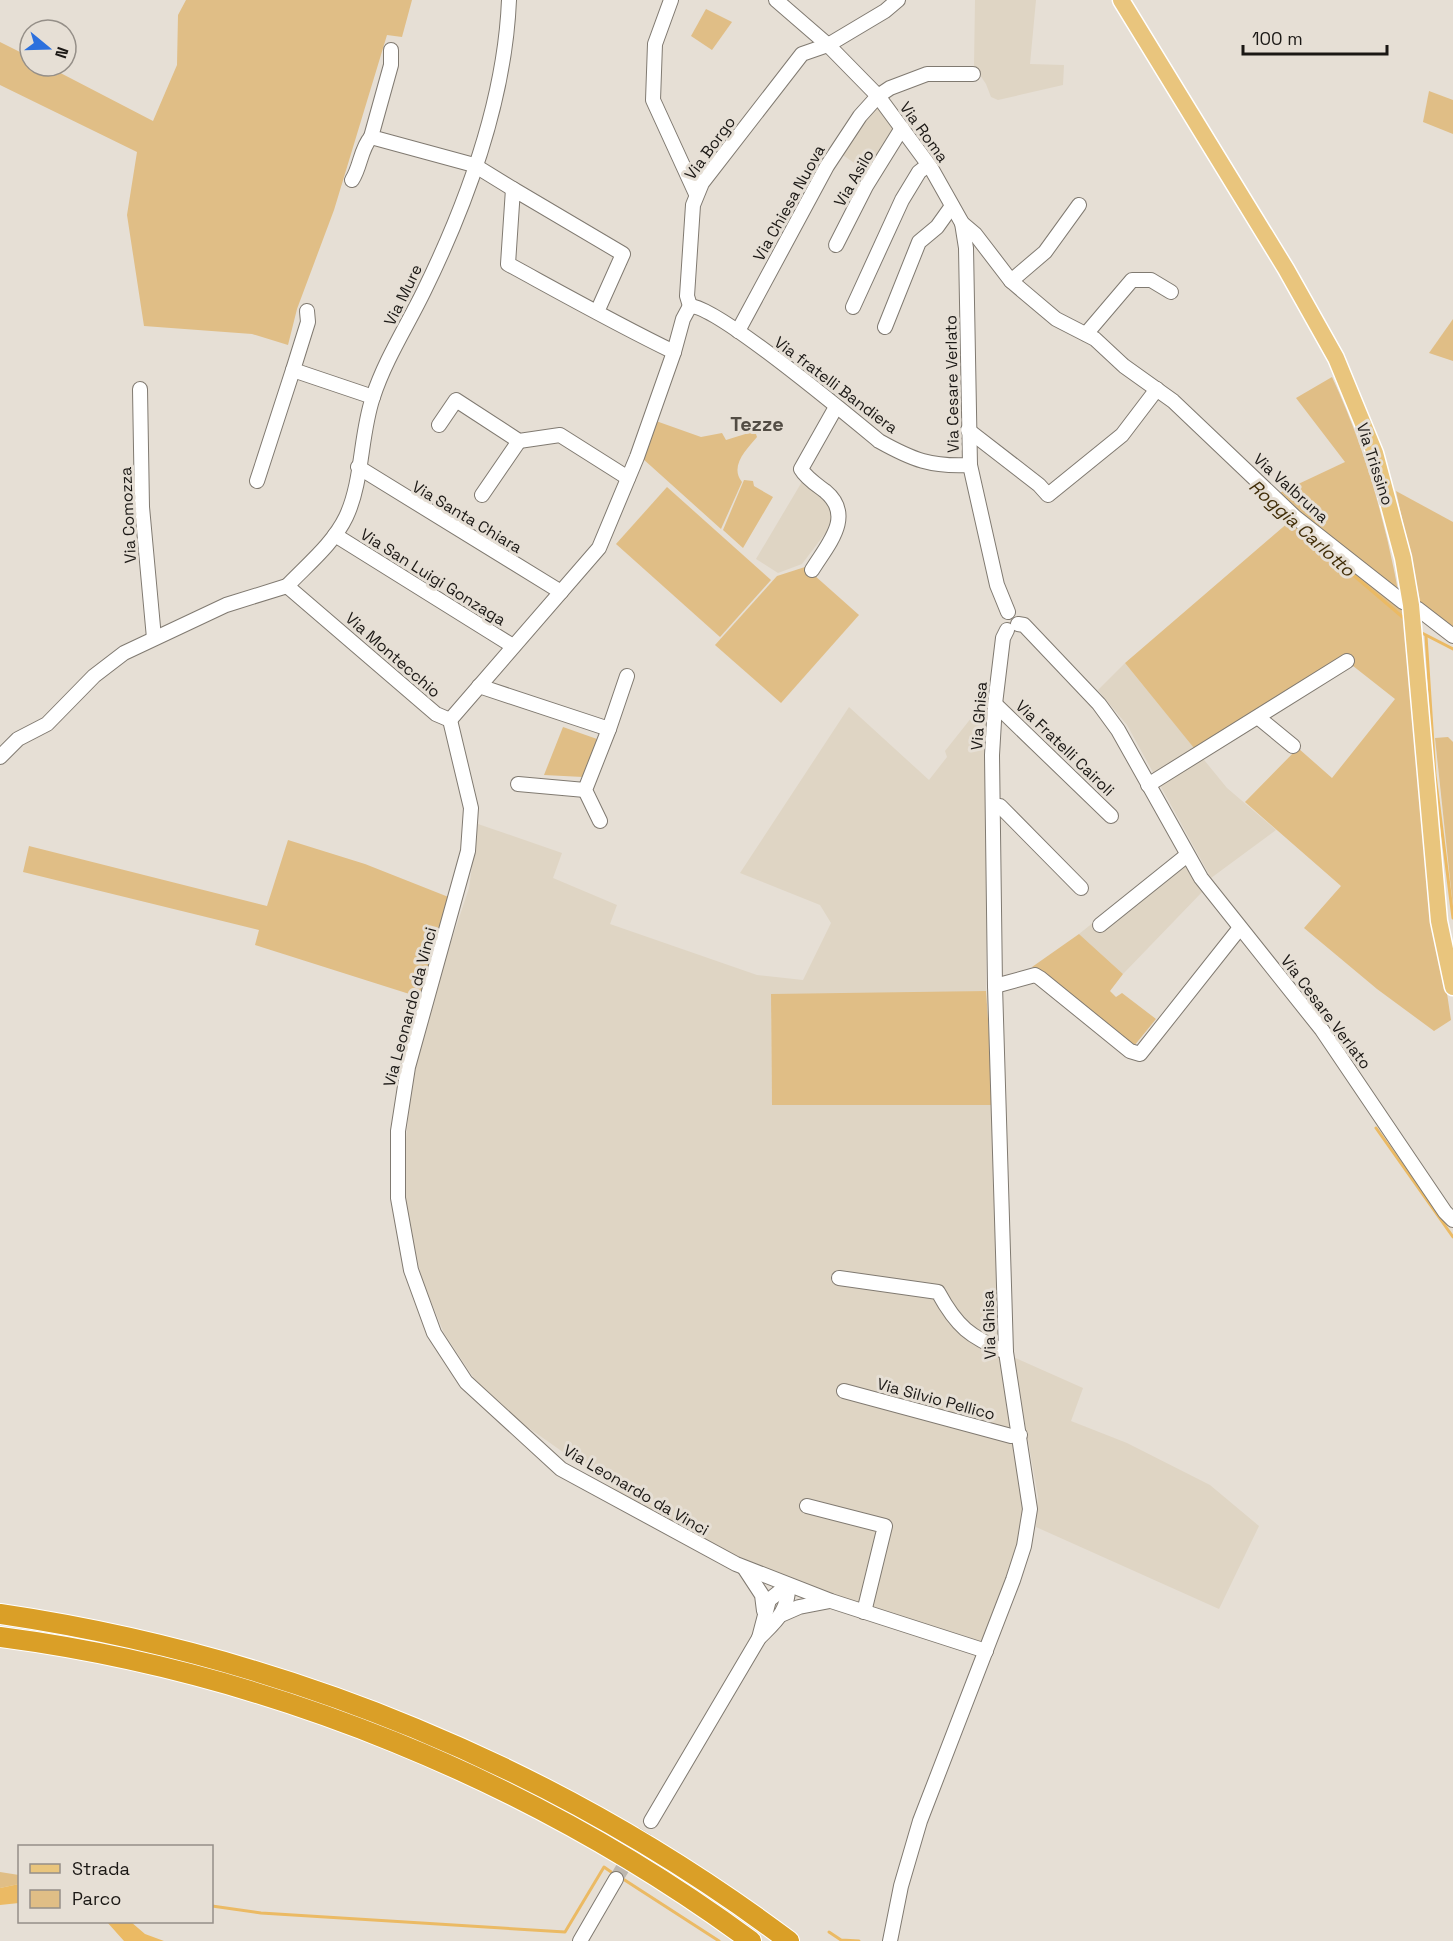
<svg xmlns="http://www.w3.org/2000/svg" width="1453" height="1941" viewBox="0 0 1453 1941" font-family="'Space Grotesk',sans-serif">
	<rect width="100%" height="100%" fill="#e6dfd5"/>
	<g fill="#dfd5c4">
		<path d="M975,0H1036L1030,64L1064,65L1063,85L998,100L991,97L986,84L974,66Z"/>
		<path d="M874,104L898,132L870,174L840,153Z"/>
		<path d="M803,480L831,502L833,516L827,531L802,564L778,573L756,559Z"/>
		<path d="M1125,663L1227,788L1276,830L1211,878L1127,725L1098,690Z"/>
		<path d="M987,698L986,991L821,997L771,995L772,1105H994L998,1288L1026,1490L1018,1551L984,1642L840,1598L729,1554L624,1495L516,1419L477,1383L444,1333L422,1280L406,1212V1139L413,1071L439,978L469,888L478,824L562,853L553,878L617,905L610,924L757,975L803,980L831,923L820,905L740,873L849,707L929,780L947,757L945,751Z"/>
		<path d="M1178,855L1203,891L1123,974L1079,934Z"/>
		<path d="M1013,1357L1083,1388L1071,1421L1127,1443L1210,1485L1259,1526L1219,1609L1036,1527L1038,1497Z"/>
	</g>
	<g fill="#e0be86">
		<path d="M186,0H412L402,37L387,35L334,210L297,309L288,345L252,334L144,326L127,215L137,152L0,85V42L30,57V66H47L153,121L177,65L178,15Z"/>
		<path d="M706,9L732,22L712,50L691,36Z"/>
		<path d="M1429,91L1453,100V134L1423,122Z"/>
		<path d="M1453,319V361L1429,353Z"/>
		<path d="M1332,377C1426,578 1417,805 1451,1020L1434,1031L1377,989L1304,928L1341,886L1245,802L1298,748L1332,778L1395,699L1348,662L1198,753L1125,663L1297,515L1277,494L1345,462L1296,398Z"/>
		<path d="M656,421L701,437L722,433L726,440L755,431L757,437C747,449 729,466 742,482L721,529L642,458Z"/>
		<path d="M744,480L753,481L754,486L773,497L743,548L723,530Z"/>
		<path d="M667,487L771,580L720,637L616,544Z"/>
		<path d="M1396,491L1453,522V627L1420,602Z"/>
		<path d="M805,567L859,615L781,703L715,645L777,576Z"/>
		<path d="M563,727L597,739L583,777L544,775Z"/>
		<path d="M1448,737L1453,742V907L1435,738Z"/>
		<path d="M288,840L365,864L451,898L422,998L255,945L259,930L23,872L29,846L267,906Z"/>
		<path d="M1079,934L1123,974L1110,991L1116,997L1122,993L1156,1019L1134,1046L1042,971L1032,967Z"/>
		<path d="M986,991L994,1105H772L771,994Z"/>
		<path d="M0,1872L19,1875V1884L0,1888Z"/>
	</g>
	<g fill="#ebba64">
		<path d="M19,1884V1903L0,1905V1888Z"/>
		<path d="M107,1922H131L145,1934L164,1941H124Z"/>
	</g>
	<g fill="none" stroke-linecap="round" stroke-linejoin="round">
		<g stroke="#ebba64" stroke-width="3">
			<path d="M1290,521L1406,620"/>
			<path d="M1420,632L1453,649"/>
			<path d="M1426,636L1435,775L1453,918"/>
			<path d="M1376,1128L1453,1237"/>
			<path d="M620,1877L719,1941"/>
			<path d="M212,1906L261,1913L565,1932L604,1867L614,1874"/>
			<path d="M829,1932L841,1940L859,1941"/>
		</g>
		<path stroke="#bdb7af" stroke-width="14" stroke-dasharray="14 7" stroke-linecap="butt" d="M616,1879L651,1821"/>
		<defs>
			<g id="minor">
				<path d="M671,0L655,44L653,100L696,194"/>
				<path d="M776,0L828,45L878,96L931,168L962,223L975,234L1011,281L1056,319L1095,339L1124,366L1173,401L1295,517L1403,602L1418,609L1453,636"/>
				<path d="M391,50V65L371,137L474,165L513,189"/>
				<path d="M352,180C361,166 360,150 371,137"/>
				<path d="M962,223L966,248L970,465L997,585L1008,612"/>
				<path d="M836,245L866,186L902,128"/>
				<path d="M1011,281L1045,252L1079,205"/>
				<path d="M690,306L687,296L693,205L702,183L802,54L828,45L885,11L898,0"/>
				<path d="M690,306C717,306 850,417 879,441C913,460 931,467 970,465"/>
				<path d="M853,307L902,200L919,172L928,165"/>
				<path d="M307,311L308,322L293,370L373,397"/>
				<path d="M597,312L623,254L513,189L508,264C563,294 618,325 674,352"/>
				<path d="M885,327L919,242L937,227L952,206"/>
				<path d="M738,331L827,166L860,116L878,96L890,88L927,74H973"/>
				<path d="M1086,334L1132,280H1151L1171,292"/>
				<path d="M140,389L142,507L154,638"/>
				<path d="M439,425L456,400L519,441L560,435L628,478"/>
				<path d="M968,430L1039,485L1048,495L1122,435L1157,389"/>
				<path d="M358,467L561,592"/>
				<path d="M257,481L293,370"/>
				<path d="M482,495L519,441"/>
				<path d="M335,535L513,646"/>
				<path d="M812,570C828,544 855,516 825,491C817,485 806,478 801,469L836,407"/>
				<path d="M287,586C308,564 333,544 346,517C363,481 360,435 373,397C385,360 407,326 424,291C467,203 505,98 509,0"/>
				<path d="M1018,624L1024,625L1099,704L1118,730L1201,878L1322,1030L1445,1212L1453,1220"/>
				<path d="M479,686L609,729L627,676"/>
				<path d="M995,704L1111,816"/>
				<path d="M1259,718L1293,746"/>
				<path d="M450,720L471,808L468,851L408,1067L398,1131V1198L411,1270L434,1333L466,1382L561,1469L736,1564L831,1601L986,1651"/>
				<path d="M450,720L599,548L637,457L674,352L683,319L690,306"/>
				<path d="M0,757L18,739L47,724L94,676L124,653L226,605L287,586L436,714L450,720"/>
				<path d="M518,784L585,790"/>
				<path d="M1148,785L1347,661"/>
				<path d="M993,806H1000L1081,888"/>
				<path d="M600,821L585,790L609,729"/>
				<path d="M1100,925L1186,856"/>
				<path d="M995,986L1035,975L1040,978L1130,1051L1140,1054L1239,929"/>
				<path d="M839,1278L938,1292C957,1327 970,1337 1006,1352"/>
				<path d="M844,1391L1011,1436L1020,1435"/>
				<path d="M807,1506L885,1526L864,1612"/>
				<path d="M745,1569L762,1595L764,1611"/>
				<path d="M783,1614L799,1607L830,1601"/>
				<path d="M759,1638L769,1600L788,1585"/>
				<path d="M651,1821L759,1638C776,1621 789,1611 788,1585"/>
				<path d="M580,1941L616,1879"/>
				<path d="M890,1941L901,1886L920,1821L1013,1580L1024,1546L1030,1509L1006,1352L995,986L992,755L995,704L1003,638L1007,630"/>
			</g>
			<path id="major" d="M1121,0L1286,269L1336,358L1375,453L1403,558L1411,605L1439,921L1453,987"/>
			<g id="highway">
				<path d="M0,1614C286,1656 558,1768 789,1941"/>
				<path d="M0,1637C269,1672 533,1781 751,1941"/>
			</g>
		</defs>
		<use href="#minor" stroke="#807a71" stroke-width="16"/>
		<use href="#major" stroke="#fff" stroke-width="19"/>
		<use href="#highway" stroke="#fff" stroke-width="22"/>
		<use href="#minor" stroke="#fff" stroke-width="14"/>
		<use href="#major" stroke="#e9c57d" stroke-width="16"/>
		<use href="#highway" stroke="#da9f27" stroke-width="20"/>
	</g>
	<g text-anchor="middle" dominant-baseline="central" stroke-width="6" stroke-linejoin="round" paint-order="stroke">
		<g font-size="16" fill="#1b1815" stroke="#e6dfd5">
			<text transform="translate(924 132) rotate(54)">Via Roma</text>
			<text transform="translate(710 148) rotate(-54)">Via Borgo</text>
			<text transform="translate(854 178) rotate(-60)">Via Asilo</text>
			<text transform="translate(789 203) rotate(-61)">Via Chiesa Nuova</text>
			<text transform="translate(403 295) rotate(-64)">Via Mure</text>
			<text transform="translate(952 384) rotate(-91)">Via Cesare Verlato</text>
			<text transform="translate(836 385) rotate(37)">Via fratelli Bandiera</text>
			<text transform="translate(1375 464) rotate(72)">Via Trissino</text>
			<text transform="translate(1291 488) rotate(42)">Via Valbruna</text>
			<text transform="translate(128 515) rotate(-93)">Via Comozza</text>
			<text transform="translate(467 517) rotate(31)">Via Santa Chiara</text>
			<text transform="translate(433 577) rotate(32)">Via San Luigi Gonzaga</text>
			<text transform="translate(393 655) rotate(41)">Via Montecchio</text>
			<text transform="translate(979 716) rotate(-86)">Via Ghisa</text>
			<text transform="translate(1065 748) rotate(44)">Via Fratelli Cairoli</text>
			<text transform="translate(410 1007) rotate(-75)">Via Leonardo da Vinci</text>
			<text transform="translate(1326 1012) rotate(53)">Via Cesare Verlato</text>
			<text transform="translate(989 1325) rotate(-92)">Via Ghisa</text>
			<text transform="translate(936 1399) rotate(15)">Via Silvio Pellico</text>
			<text transform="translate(636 1490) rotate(30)">Via Leonardo da Vinci</text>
		</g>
		<g font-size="18" font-style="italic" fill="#422e08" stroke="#e6dfd5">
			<text transform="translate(1302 528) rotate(42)">Roggia Carlotto</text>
		</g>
		<g font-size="20" font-weight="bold" fill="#524c44" stroke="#e6dfd5">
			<text x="757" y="424">Tezze</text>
		</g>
	</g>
	<rect x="18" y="1845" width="195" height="78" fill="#e6dfd5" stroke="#958f88" stroke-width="1.5"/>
	<rect x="30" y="1864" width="30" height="9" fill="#e9c57d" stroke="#958f88" stroke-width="1.5"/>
	<text x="72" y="1875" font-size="18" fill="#1b1815">Strada</text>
	<rect x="30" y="1890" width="30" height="18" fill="#e0be86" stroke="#958f88" stroke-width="1.5"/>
	<text x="72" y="1905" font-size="18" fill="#1b1815">Parco</text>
	<g transform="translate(48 48) rotate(109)"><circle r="28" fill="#e6dfd5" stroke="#958f88" stroke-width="1.5"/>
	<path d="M0-4.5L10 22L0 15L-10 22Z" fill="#2c70dd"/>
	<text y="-9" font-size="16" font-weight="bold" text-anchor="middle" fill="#1b1815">N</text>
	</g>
	<path d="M1243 45v9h144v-9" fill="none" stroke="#1b1815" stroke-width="3"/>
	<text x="1252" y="45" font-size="18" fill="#1b1815" stroke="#e6dfd5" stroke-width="4.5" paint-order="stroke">100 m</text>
</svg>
